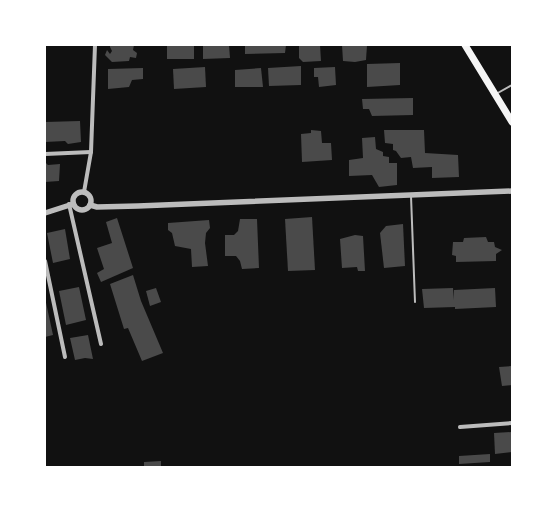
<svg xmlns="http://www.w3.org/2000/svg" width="557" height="512" viewBox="0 0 557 512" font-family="'Source Serif 4',serif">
	<rect width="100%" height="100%" fill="#111"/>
	<g fill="#4a4a4a">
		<path d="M110,45H134L133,50L137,53L136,58L130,57L129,61L112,62L105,55L107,50L110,54L112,51L110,47Z"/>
		<rect x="167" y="45" width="27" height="14"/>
		<path d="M203,45H229L230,58L203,59Z"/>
		<path d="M245,45H286L285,53L245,54Z"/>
		<path d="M299,45H320L321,61L303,62L299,58Z"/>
		<path d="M342,45H367L366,60L355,62L343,61Z"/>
		<path d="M400,63V85L367,87V64Z"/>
		<path d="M301,66V85L269,86L268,68Z"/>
		<path d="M205,67L206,87L174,89L173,69Z"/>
		<path d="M335,67L336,85L319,87L318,77H314V68Z"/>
		<path d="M143,68V79L132,80L129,87L108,89V69Z"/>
		<path d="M261,68L263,87H235V70Z"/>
		<path d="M413,98V115L372,116L369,109H363L362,99Z"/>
		<path d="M80,121L81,142L68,144L65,141L45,142V122Z"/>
		<path d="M311,130L321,131L322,143H331L332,160L302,162L301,134L311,133Z"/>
		<path d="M384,130H424L425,153L458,155L459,177L432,178V167L413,168L411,157L401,158L396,151L393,150V144L385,143Z"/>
		<path d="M375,137L376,149L383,152V156L389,157V163H397V185L379,187L372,175L349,176V160L363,158L362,138Z"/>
		<path d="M45,162L48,165L60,164L59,181L45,182Z"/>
		<path d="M312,217L315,270L288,271L285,219Z"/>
		<path d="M117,218L133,268L101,282L97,273L104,269L97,248L112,243L106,222Z"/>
		<path d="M240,219H257L259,268L242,269L240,261L236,256H225V235H234L238,231Z"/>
		<path d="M209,220L210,228L206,233L205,243L208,266L192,267L191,249L175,246L172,233L168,230V223Z"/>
		<path d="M403,224L405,266L384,268L380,233L386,226Z"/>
		<path d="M65,229L70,259L53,263L47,233Z"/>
		<path d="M355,235L363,236L365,271H358L357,267L342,268L340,239Z"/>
		<path d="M486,237L488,242H494L495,247L502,250L496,254V261L456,262V256L452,255L453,242H463L464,238Z"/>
		<path d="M133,275L141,301L163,353L142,361L128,328L124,329L110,284Z"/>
		<path d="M79,287L86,320L66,325L59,291Z"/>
		<path d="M156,288L161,302L150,306L146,291Z"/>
		<path d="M453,288L454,300V290L495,288L496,307L455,309V307L424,308L422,289Z"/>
		<path d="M45,298L53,335L45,337Z"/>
		<path d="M88,335L93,359L85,358L75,360L70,338Z"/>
		<path d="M512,366V385L502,386L499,367Z"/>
		<path d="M512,432V452L495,454L494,433Z"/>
		<path d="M490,454V462L459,464V456Z"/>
		<path d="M161,461V467H144V462Z"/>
	</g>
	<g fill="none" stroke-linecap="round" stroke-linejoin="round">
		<g stroke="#bcbcbc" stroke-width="2">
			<path d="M496,94L512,85"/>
			<path d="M411,196L415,302"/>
		</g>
		<g stroke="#bcbcbc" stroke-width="4">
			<path d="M45,154L91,152"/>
			<path d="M84,192L91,152L95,45"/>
			<path d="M69,204L101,344"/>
			<path d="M45,261L65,357"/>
			<path d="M460,427L512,423"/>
		</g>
		<g stroke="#bcbcbc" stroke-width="5.5">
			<circle cx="82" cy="201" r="9"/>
			<path d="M90,205L97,207L138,206L512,191"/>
			<path d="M45,213L73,204"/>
		</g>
		<path stroke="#f5f5f5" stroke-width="7" d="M465,45L512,122"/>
	</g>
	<rect width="557" height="512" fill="none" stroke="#ffffff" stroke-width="92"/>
</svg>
